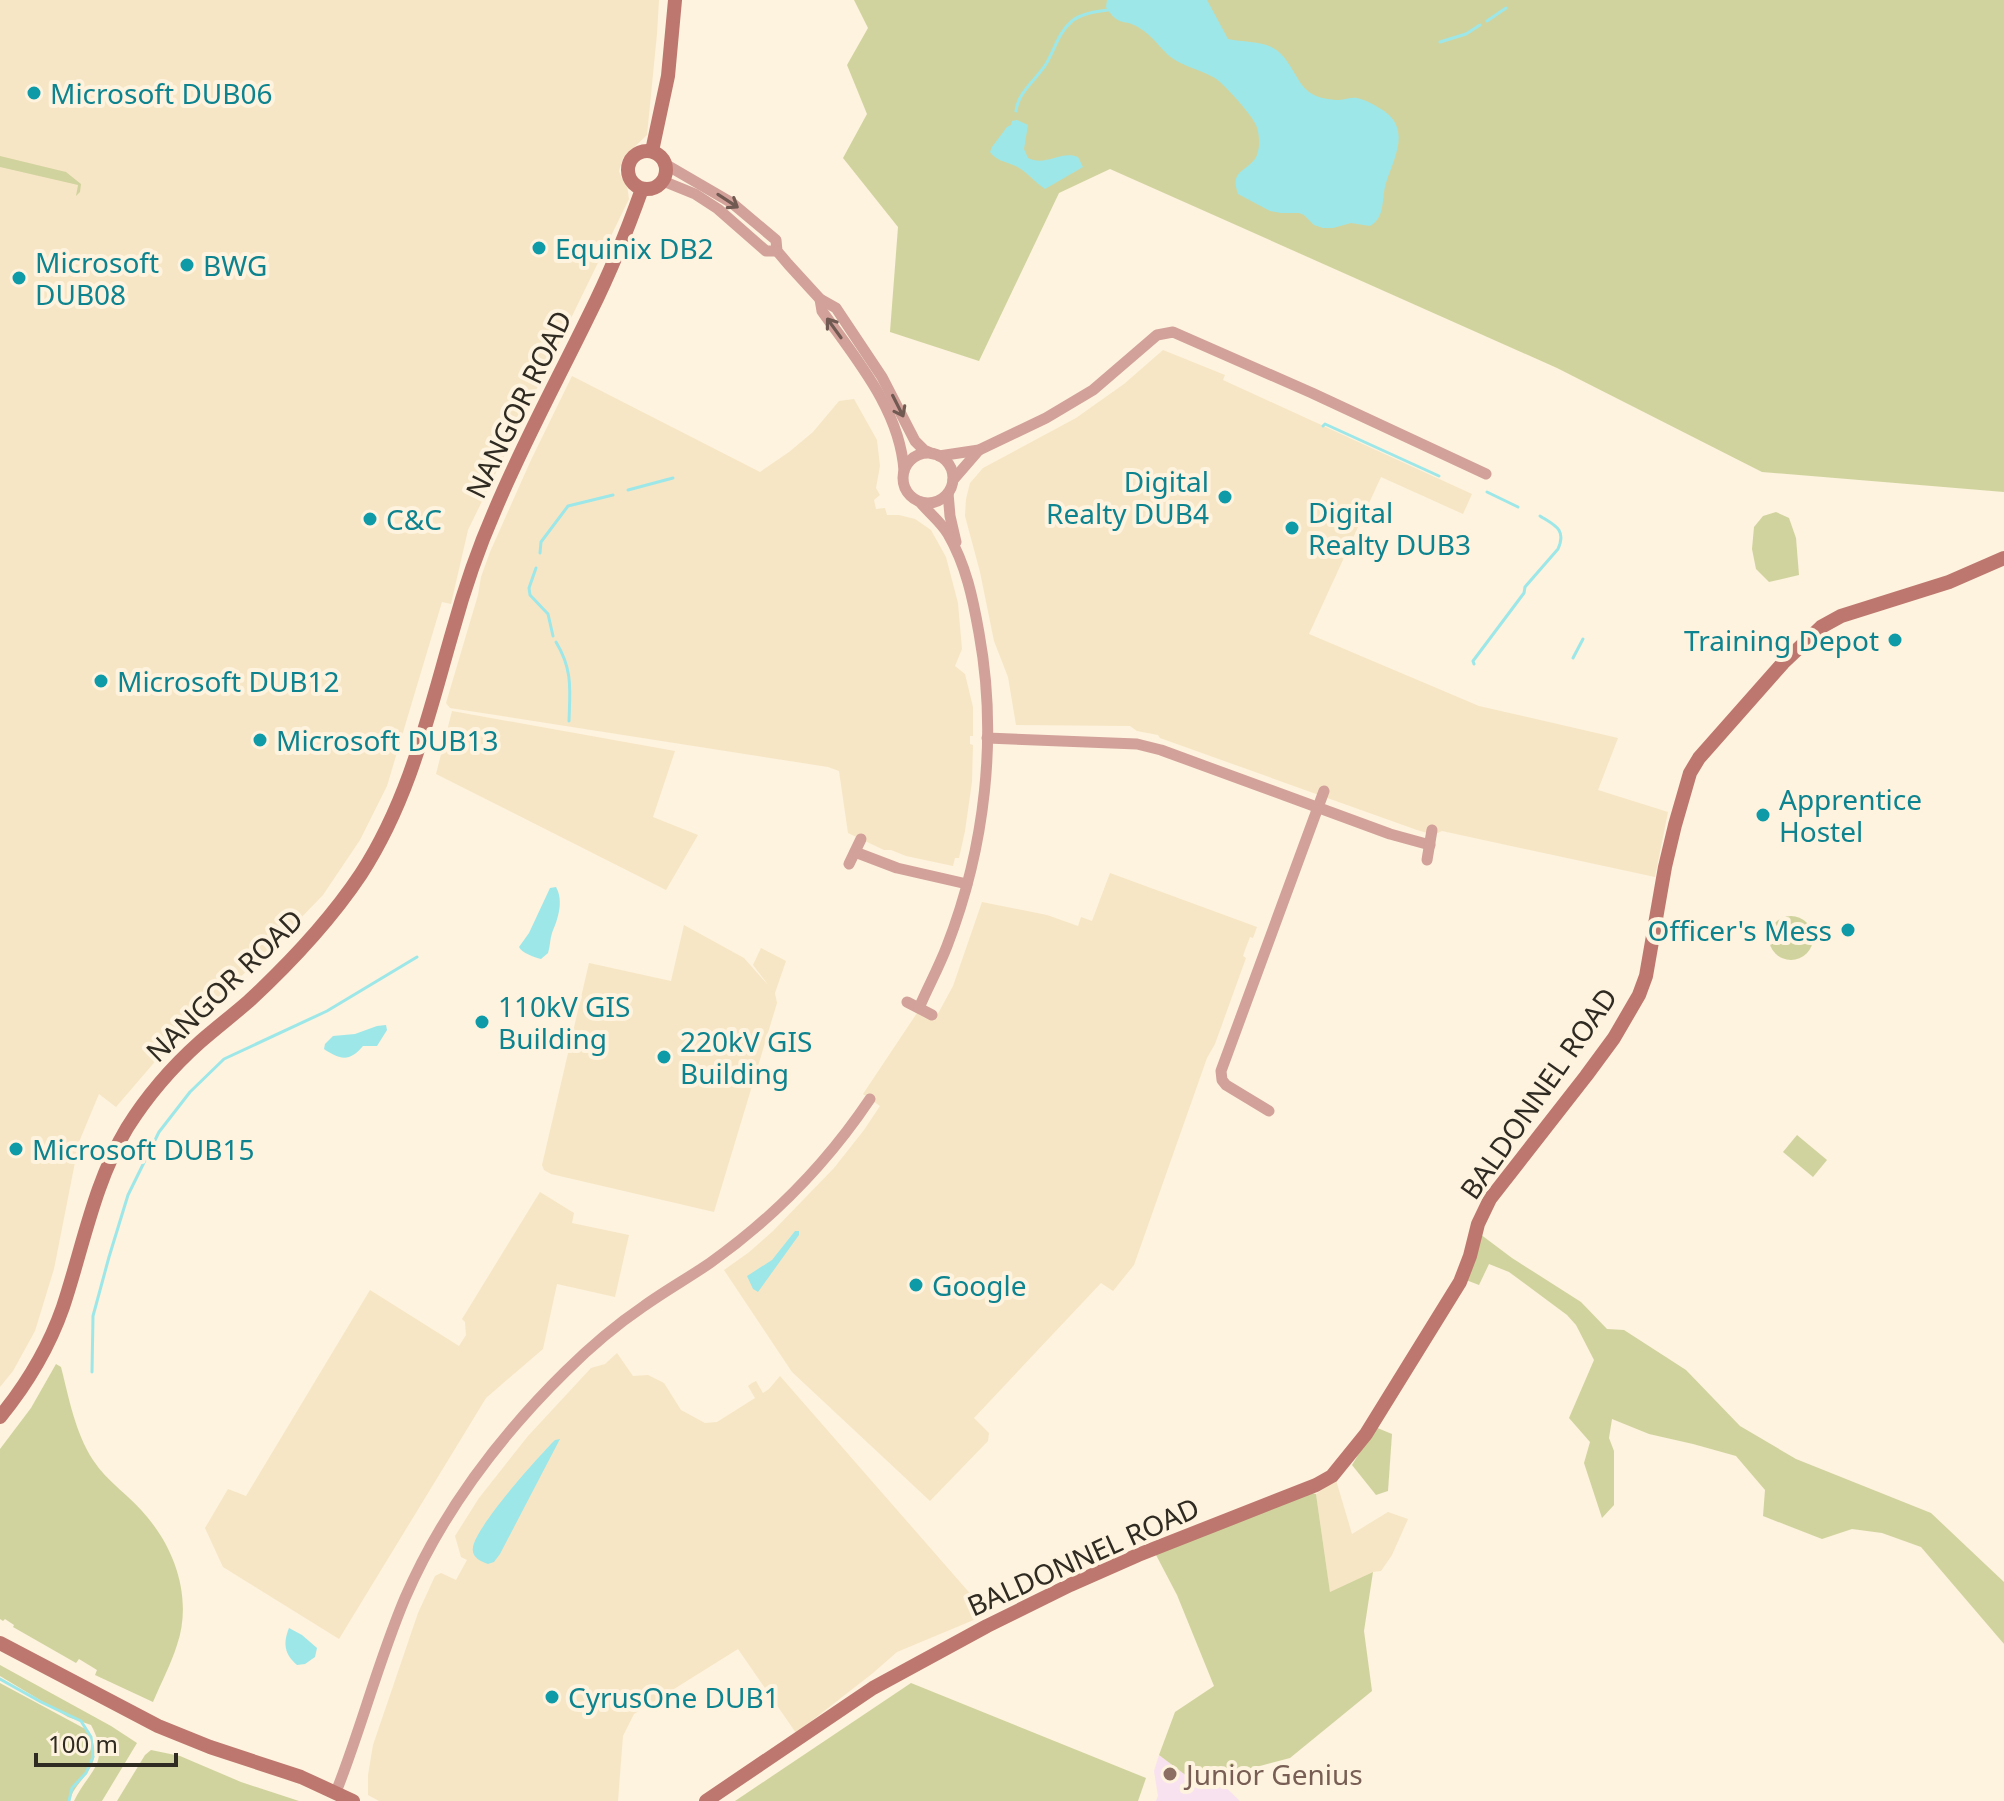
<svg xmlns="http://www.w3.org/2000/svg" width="2004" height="1801" viewBox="0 0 2004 1801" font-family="'Noto Sans',sans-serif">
	<rect width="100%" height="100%" fill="#fdf3de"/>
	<g fill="#f7e6c5">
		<path d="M0,0H659L657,34L647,135L623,158L619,171L622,179L627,185L629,199L468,530L451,604L442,602L387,786L360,840L323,895L268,952L183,1029L116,1107L99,1094L79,1142L54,1269L35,1331L13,1371L0,1387Z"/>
		<path d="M1163,350L1225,375L1223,380L1472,494L1463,514L1381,477L1309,634L1479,706L1618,738L1598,790L1668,812L1655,877L1442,831L1438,833H1427L1417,830L1160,738L1158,735L1137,731L1130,726L1016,725L1008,677L994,641L980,572L965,516L966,499L970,483L983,468L1076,418L1124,384Z"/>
		<path d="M572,376L760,472L789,452L813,432L839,401L854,399L877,440L880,466L876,488L880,495L874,500L876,509L885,508L887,515H899L915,519L931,530L946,557L958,603L962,649L955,666L965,674L973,707V736H970V744L973,745L972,782L965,831L959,858H955L953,866L906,856L891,850H884L848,833L839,771L828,767L450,708L446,703L478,595L481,577L490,552L531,460Z"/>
		<path d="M452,711L675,751L653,817L698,835L666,890L436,774Z"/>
		<path d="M1110,873L1257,927L1253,938L1250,937L1245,950L1243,956L1246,958L1215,1044L1207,1058L1134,1265L1113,1291L1101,1283L974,1418L989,1433L988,1441L930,1501L792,1372L724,1270L748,1253L773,1231L834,1168L864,1130L880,1106L863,1094L917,1013L934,1021L953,986L982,902L1047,915L1078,926L1081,917L1092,921Z"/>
		<path d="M684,925L744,958L769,986L753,965L761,948L786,961L775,993L777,1003L714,1212L551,1174L544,1170L542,1165L589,963L671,981Z"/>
		<path d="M540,1192L574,1213L572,1223L629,1235L615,1297L557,1284L543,1349L486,1398L339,1639L223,1567L205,1528L228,1489L246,1496L370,1290L459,1346L466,1335L465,1322L462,1319Z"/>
		<path d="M617,1353L633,1376L648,1375L664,1383L681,1410L705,1423L717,1422L755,1398L748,1386L752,1383L756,1381L763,1393L769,1389L780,1376L988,1614L897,1652L873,1673L796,1733L738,1649L634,1714L623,1736L618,1801H379L368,1795V1775L373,1745L418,1613L435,1576L441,1573L456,1580L467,1560L461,1557L455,1536L479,1498L528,1436L591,1368L605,1364Z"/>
		<path d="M1336,1480L1352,1534L1388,1512L1408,1519L1392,1555L1381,1571L1373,1572L1330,1593L1316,1494Z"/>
	</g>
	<path fill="#f9e2ef" d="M1159,1755L1196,1783L1216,1778L1240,1801H1156L1158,1796L1154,1771Z"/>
	<g fill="#d1d39e">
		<path d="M854,0H2004V492L1762,472L1557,368L1110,169L1059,193L979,361L890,332L898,227L843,158L867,114L847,65L868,28Z"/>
		<path d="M0,156L66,172L81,184L80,192L76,196L78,185L0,167Z"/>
		<path d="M1776,512L1789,518L1796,538L1799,575L1769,582L1756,569L1752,549L1754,527L1763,516Z"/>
		<circle cx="1791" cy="938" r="22"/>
		<path d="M1797,1135L1827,1160L1813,1177L1783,1152Z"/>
		<path d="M1480,1234L1512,1258L1581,1302L1607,1329L1624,1330L1686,1370L1740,1426L1796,1459L1931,1513L2004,1582V1644L1921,1547L1882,1533L1852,1529L1822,1539L1763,1516L1765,1490L1736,1456L1693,1444L1649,1434L1612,1419L1609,1438L1614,1451V1505L1602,1518L1584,1463L1590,1442L1569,1418L1594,1360L1576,1325L1567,1315L1509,1272L1489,1264L1479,1285L1466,1280Z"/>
		<path d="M56,1364L61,1367C69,1398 75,1432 93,1460C107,1482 132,1497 148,1518C177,1553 192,1601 177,1645C171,1664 161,1683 153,1702L95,1675L97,1670L79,1659L76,1663L13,1627L14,1625L5,1619L3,1621L0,1619V1449L31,1408Z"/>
		<path d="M1375,1427L1392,1434L1388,1491L1376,1495L1352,1465Z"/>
		<path d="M1306,1492L1316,1494L1330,1592L1373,1572L1364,1631L1372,1691L1290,1758L1196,1783L1159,1755L1175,1712L1214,1686L1177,1595L1155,1553Z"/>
		<path d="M0,1665L111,1726L137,1743L102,1801H74C88,1771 112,1764 91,1725L68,1717L0,1676Z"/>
		<path d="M0,1683L89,1731C106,1769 79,1773 69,1801H0Z"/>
		<path d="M911,1683L1146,1778L1138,1801H735Z"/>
		<path d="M151,1750L180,1756L241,1782L299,1801H117L145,1755Z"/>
	</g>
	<g fill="#9de7e9">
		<path d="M1107,0H1207L1228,39C1245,43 1267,40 1280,53C1292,64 1297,83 1309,92C1316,98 1331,100 1339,100C1345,100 1351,97 1357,98C1367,100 1376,106 1384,111C1411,130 1394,158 1386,183C1381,199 1386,217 1370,226L1351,223L1333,228H1323L1314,225L1304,215L1299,213H1281L1270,211L1238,194C1230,171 1244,173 1255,159C1261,150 1260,132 1255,123C1250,113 1222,81 1213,77C1199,69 1181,66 1168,55C1159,46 1152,36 1141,29C1124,17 1120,29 1106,7Z"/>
		<path d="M1017,120L1028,125L1024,149L1028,158C1046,167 1061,150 1078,157L1083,167L1045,189C1034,182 1026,170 1013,165C1004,161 997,161 990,152L992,147L1007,127L1011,125L1012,121Z"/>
		<path d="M556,887C564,901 558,919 552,933C550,939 550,947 548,953L541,959C534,957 522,953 519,947L529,933L550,888Z"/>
		<path d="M386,1025L387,1030L377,1046H363C350,1062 340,1060 324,1049L325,1044L333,1036L355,1034L377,1026Z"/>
		<path d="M795,1231H799V1235L758,1292L753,1289L747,1276L772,1260Z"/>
		<path d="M560,1439L500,1554L494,1562L488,1564C480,1561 471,1557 473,1547C477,1525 538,1457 555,1440Z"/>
		<path d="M289,1628L302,1635L317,1648L315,1657L305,1664L297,1665C284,1654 283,1643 289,1628Z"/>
	</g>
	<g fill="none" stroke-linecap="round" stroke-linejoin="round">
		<g stroke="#9de7e9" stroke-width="3">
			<path d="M1487,21L1506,8"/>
			<path d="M1440,42L1466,34L1480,25"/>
			<path d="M1016,111C1018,92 1036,80 1046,64C1055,49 1058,33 1072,21C1082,13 1096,12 1108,10"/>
			<path d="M1323,426L1325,424L1439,476"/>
			<path d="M628,490L673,478"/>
			<path d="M1487,492L1518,507"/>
			<path d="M540,553L541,542L568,506L613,495"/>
			<path d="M536,568L529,588L530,595L548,614L553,636"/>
			<path d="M556,642C573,670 570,690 569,721"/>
			<path d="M1573,658L1583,639"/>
			<path d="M1474,664L1473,661L1524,593L1525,587L1558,549C1567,529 1554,525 1540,516"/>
			<path d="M92,1372L93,1316L109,1257L128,1195L159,1132L190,1092L224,1059L327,1011L417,957"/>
			<path d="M0,1679L41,1702L81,1721L91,1737L93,1757L86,1773L72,1788L69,1801"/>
		</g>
		<g stroke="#d2a19a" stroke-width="11">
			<path d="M665,164L732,203L776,240L777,251L788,264L820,299L836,308L882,377L915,441L924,450L933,454"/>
			<path d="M663,181L695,194L718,209L766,251H777"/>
			<path d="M820,299L822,311C856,359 900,410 904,471"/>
			<circle cx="928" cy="478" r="25"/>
			<path d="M939,456L979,450L1046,418L1093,390L1157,335L1173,332L1312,393L1486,474"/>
			<path d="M953,480L979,450"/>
			<path d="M948,493L950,516L956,542"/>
			<path d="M987,738L1137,744L1161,750L1390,834L1430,845"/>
			<path d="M855,852L897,868L967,884"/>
			<path d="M1427,860L1432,830"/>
			<path d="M849,864L861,839"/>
			<path d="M907,1002L932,1015"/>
			<path d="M919,1008C928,987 939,967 947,946C985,848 998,737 979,633C973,599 966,565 948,534C941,522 929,513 920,502"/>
			<path d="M1269,1111L1226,1085L1222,1080L1221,1071L1324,791"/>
			<path d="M336,1792C361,1729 378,1662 405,1598C442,1513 499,1437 565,1372C589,1348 616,1325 644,1306C665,1291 688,1278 710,1263C772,1219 827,1163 870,1099"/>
		</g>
		<g stroke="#be776f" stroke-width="14">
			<circle cx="647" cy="170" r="19"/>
			<path d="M652,151L668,76L675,0"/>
			<path d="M0,1417C27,1384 49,1347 63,1307C83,1247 94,1183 127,1128C147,1096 172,1067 200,1042C216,1028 233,1015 249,1001C291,962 329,922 361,874C410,798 428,716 453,630C464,590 478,549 495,510C523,443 558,379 590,313C610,273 627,231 642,189"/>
			<path d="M0,1643L158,1726L210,1747L301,1777L353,1801"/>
			<path d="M706,1801L873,1688L987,1626L1070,1585L1138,1555L1316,1485L1332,1476L1366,1434L1460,1282L1470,1256L1478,1224L1490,1199L1586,1076L1614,1038L1639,995L1646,976L1665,867L1675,825L1690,773L1699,758L1783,663L1821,627L1841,616L1949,582L2004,558"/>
		</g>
	</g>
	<defs><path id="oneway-shaft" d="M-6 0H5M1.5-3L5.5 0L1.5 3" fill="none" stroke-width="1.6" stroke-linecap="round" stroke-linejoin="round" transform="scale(2)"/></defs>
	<g stroke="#715a52">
		<use href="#oneway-shaft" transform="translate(728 201) rotate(33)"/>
		<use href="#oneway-shaft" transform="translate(834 328) rotate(-126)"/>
		<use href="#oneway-shaft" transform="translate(898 406) rotate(63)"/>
	</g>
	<g fill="#0f9aa8" stroke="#fdf3de" stroke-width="3">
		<circle cx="34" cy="93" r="8"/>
		<circle cx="539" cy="248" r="8"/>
		<circle cx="187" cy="265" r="8"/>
		<circle cx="19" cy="278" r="8"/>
		<circle cx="1225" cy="497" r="8"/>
		<circle cx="370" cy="519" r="8"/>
		<circle cx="1292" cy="528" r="8"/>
		<circle cx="1895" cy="640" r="8"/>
		<circle cx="101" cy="681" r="8"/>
		<circle cx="260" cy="740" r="8"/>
		<circle cx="1763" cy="815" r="8"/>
		<circle cx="1848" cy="930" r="8"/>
		<circle cx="482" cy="1022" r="8"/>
		<circle cx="664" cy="1057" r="8"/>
		<circle cx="16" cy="1149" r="8"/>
		<circle cx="916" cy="1285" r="8"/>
		<circle cx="552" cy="1697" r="8"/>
	</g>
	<circle fill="#8d6e63" stroke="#fdf3de" stroke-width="3" cx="1170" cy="1774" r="8"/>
	<g text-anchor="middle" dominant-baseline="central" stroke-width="8" stroke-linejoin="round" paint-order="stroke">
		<g font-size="28" fill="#0d838f" stroke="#fdf3de" text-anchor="start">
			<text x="50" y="93">Microsoft DUB06</text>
			<text x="555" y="248">Equinix DB2</text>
			<text x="35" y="262">Microsoft<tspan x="35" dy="32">DUB08</tspan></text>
			<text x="203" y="265">BWG</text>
			<text x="1209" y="481" text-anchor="end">Digital<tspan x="1209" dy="32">Realty DUB4</tspan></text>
			<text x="1308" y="512">Digital<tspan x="1308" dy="32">Realty DUB3</tspan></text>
			<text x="386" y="519">C&amp;C</text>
			<text x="1879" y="640" text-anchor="end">Training Depot</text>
			<text x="117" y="681">Microsoft DUB12</text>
			<text x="276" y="740">Microsoft DUB13</text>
			<text x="1779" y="799">Apprentice<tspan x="1779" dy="32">Hostel</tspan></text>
			<text x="1832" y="930" text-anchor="end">Officer's Mess</text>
			<text x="498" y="1006">110kV GIS<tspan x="498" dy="32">Building</tspan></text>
			<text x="680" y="1041">220kV GIS<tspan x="680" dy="32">Building</tspan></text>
			<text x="32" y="1149">Microsoft DUB15</text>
			<text x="932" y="1285">Google</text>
			<text x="568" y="1697">CyrusOne DUB1</text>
		</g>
		<g font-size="28" fill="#302b22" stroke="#fdf3de">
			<text transform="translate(518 404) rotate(-64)">NANGOR ROAD</text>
			<text transform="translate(224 985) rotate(-44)">NANGOR ROAD</text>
			<text transform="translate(1538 1093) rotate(-55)">BALDONNEL ROAD</text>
			<text transform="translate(1083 1556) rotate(-24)">BALDONNEL ROAD</text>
		</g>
		<g font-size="28" fill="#785e54" stroke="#fdf3de" text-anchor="start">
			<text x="1186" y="1774">Junior Genius</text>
		</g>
	</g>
	<path d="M36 1753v12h140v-12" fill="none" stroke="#302b22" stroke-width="4"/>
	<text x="48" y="1753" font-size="24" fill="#302b22" stroke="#fdf3de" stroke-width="6" paint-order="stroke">100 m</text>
</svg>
